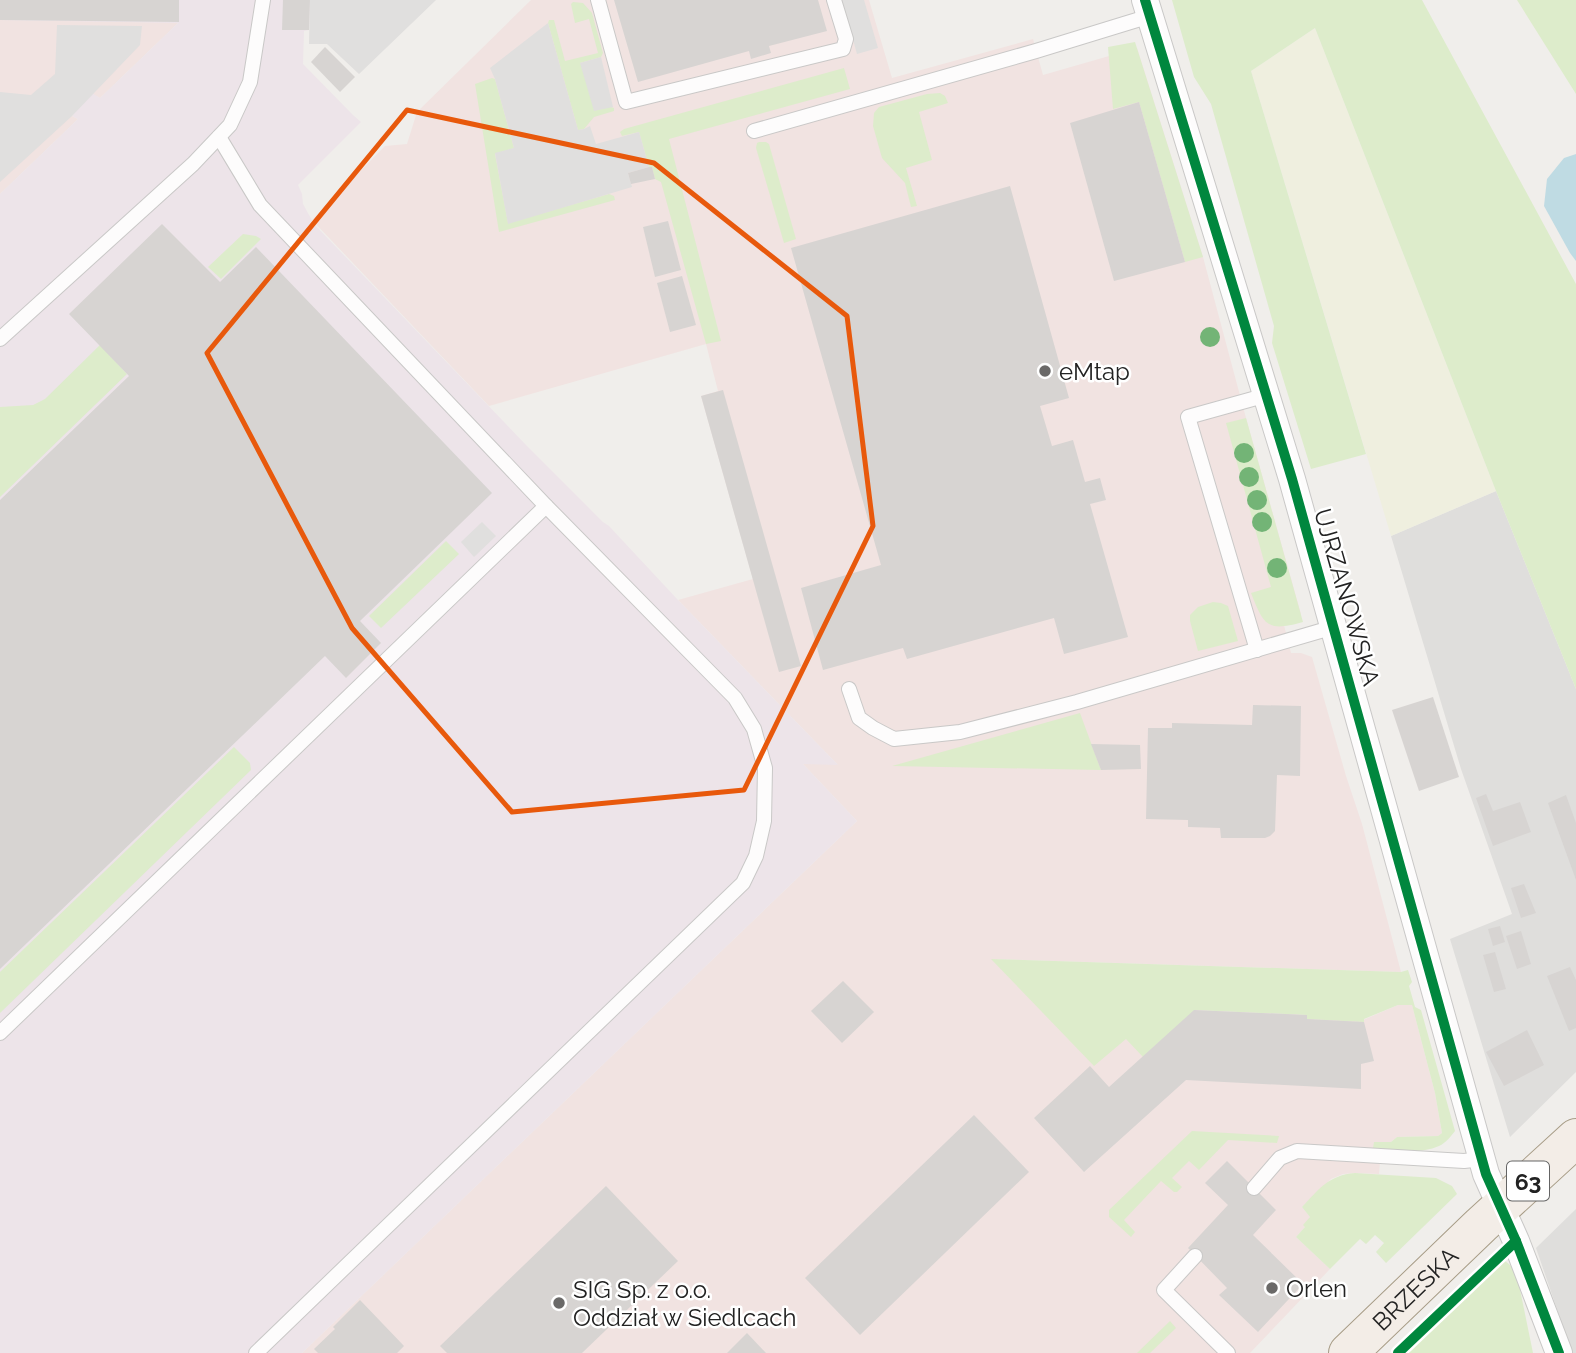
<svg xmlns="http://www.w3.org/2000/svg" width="1576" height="1353" viewBox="0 0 1576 1353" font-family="Raleway,sans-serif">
	<rect width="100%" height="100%" fill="#f0eeeb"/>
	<g fill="#dfdedc">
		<path d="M1496,491L1576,689V1072L1510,1137L1450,939L1512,914L1461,769L1391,536Z"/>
		<path d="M1576,1209V1353H1572L1536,1248Z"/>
	</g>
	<g fill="#f1e3e1">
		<path d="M531,0H869L892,78L1033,39L1043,75L1137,48L1203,257L1246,418L1301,614L1292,621L1284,625L1291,653H1301L1312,657L1346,776L1362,824L1401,972L993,959L1126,1038L1143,1056L1194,1010L1307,1015V1019L1363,1020L1398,1005H1412L1435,1093L1442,1133L1438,1136L1397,1137L1391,1142L1373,1148L1381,1149L1379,1174L1355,1173L1343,1174L1331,1179L1302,1207L1310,1217L1305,1227L1296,1237L1330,1269L1250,1353H302L857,821L803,764H837L678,600L753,579L701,396L718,391L706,344L489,406L312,220L385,146L407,144L417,112Z"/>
		<path d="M0,20L179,22L100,98L92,94L72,116L78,119L0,194Z"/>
	</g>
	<path fill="#ede4e9" d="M0,0H310L309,30L304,31L303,64L353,115L361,122L298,185L302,194L303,204L314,224L527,446L603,522L609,526L678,600L838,765L803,764L857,821L302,1353H0V194L78,119L72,116L92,93L100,98L178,23L0,20Z"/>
	<path fill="#efefdf" d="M1315,28L1496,491L1391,536L1251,71Z"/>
	<g fill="#ddeccb">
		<path d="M1172,0H1422L1576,284V689L1496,491L1315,28L1251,71L1366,454L1311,469L1272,343L1274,326L1211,104L1194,77Z"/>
		<path d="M1517,0H1576V94Z"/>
		<path d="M573,2L583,3L592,13L603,53L601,57L580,63L611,107L614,108V111L594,117L584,129L578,130L548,23L549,20H554L565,61L598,53L589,19L575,23L571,4Z"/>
		<path d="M1135,42L1203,257L1185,262L1139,102L1113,109L1108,47Z"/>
		<path d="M844,68L850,89L669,139L721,341L706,344L661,182L655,179L652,167H649L639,132L622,136L620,132L624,129Z"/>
		<path d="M492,78L495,79L514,148L495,154L508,223L609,194L614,196L615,200L499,232L475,84Z"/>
		<path d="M940,93L945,96L948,103L919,112L932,160L906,168L917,206L911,207L905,183L882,158L873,126L874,113L879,107L927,94Z"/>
		<path d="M759,142H766L769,144L796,239L784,243L756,148L757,143Z"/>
		<path d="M243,234L256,236L261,239L221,279L208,267Z"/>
		<path d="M100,345L127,374L0,497V407L33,405L45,399Z"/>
		<path d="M1246,418L1303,622C1267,632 1264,626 1251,593L1271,587L1226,423Z"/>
		<path d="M446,541L459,554L381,628L369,616Z"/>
		<path d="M1213,602L1221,603L1228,606L1238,641L1198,651L1190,621V615L1198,607Z"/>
		<path d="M1080,713L1101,770L892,766Z"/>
		<path d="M234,747L250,763L251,770L0,1013V972Z"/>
		<path d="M991,959L1401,972L1408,970L1412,982L1409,986L1415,1007L1421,1010L1455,1131C1451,1136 1446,1143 1439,1146C1419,1155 1393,1150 1373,1148L1374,1142H1391L1397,1137L1438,1136L1442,1133L1435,1093L1412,1005H1398L1364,1019V1022L1307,1019V1015L1195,1010L1143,1057L1126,1039L1094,1066Z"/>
		<path d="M1192,1131L1279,1136L1277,1143L1228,1140L1199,1170L1189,1161L1172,1178L1182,1187L1177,1192H1174L1161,1181L1124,1220L1135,1232L1131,1237L1109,1217V1210Z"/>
		<path d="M1355,1173L1436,1178L1452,1186L1457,1194L1386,1263L1376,1252L1384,1243L1375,1235L1366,1244L1360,1239L1330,1269L1296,1237L1305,1227L1303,1225L1310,1217L1302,1207C1319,1189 1329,1175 1355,1173Z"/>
		<path d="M1504,1260L1516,1270L1533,1353H1407Z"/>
		<path d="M1170,1321L1176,1328L1150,1353H1137Z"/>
	</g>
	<g fill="#e0dfde">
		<path d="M310,0H436L359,74L327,44H309Z"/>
		<path d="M842,0H864L878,48L857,54Z"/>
		<path d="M548,23L578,130L584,129L590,126L596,144L639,132L649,167L628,173L632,187L508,224L495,153L514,148L495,79L490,68Z"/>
		<path d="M57,25L142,26L140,45L72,116L0,182V92L31,95L55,74Z"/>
		<path d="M601,57L613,107L594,111L580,63Z"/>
		<path d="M482,522L496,536L474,557L461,542Z"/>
	</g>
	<path fill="#bfdbe3" d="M1576,154V261L1570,253L1544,206L1547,179L1564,158Z"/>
	<g fill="#d7d4d2">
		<path d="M0,0H179V22L0,20Z"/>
		<path d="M283,0H310L309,30H282Z"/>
		<path d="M614,0H818L827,31L769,46L771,53L751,59L749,51L638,82Z"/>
		<path d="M325,47L355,77L340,92L311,62Z"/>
		<path d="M1139,102L1185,262L1114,281L1070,123Z"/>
		<path d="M649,167H652L655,179L631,184L628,173Z"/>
		<path d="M1010,186L1069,398L1040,406L1052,446L1073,440L1085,482L1100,478L1106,500L1090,504L1128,637L1064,654L1054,618L907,659L903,648L823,670L801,588L881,565L791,248Z"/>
		<path d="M668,221L681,270L655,277L643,227Z"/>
		<path d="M162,224L220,282L256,247L492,493L360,621L381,643L346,678L325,656L0,969V500L129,376L69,314Z"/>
		<path d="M682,276L696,325L670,332L657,283Z"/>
		<path d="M723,390L801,666L779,672L701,396Z"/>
		<path d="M1433,697L1459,777L1419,791L1392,710Z"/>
		<path d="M1253,705L1301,706L1300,776L1277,775L1275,831L1270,836L1265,838H1221L1220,828L1188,827V820L1146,819L1148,728H1172V723L1252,725Z"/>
		<path d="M1091,744L1140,745L1141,769L1101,770Z"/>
		<path d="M1486,794L1493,811L1520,802L1531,832L1493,846L1476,798Z"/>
		<path d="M1566,795L1576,823V880L1548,803Z"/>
		<path d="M1524,884L1536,913L1521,918L1511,888Z"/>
		<path d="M1500,926L1505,942L1493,946L1488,929Z"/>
		<path d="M1521,931L1531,964L1517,969L1506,936Z"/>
		<path d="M1495,952L1506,989L1494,992L1483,955Z"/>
		<path d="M1570,967L1576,980V1028L1569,1031L1547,976Z"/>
		<path d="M843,981L874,1012L842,1043L811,1011Z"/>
		<path d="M1194,1010L1307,1015V1019L1364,1022L1374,1061L1361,1064V1089L1186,1080L1084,1172L1034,1118L1090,1066L1109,1087Z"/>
		<path d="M1527,1030L1544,1065L1504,1086L1486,1052Z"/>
		<path d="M974,1115L1029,1172L860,1335L805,1278Z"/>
		<path d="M1227,1161L1276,1210L1253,1235L1303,1284L1258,1332L1219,1295L1227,1288L1188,1248L1228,1205L1205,1183Z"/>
		<path d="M606,1186L678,1261L582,1353H447L440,1346Z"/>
		<path d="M360,1300L404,1346L397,1353H318L314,1349L335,1329L333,1327Z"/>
		<path d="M747,1333L766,1353H727Z"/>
	</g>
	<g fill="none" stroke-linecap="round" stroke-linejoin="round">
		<defs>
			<g id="service">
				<path d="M598,0L626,102L843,49L846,39L834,0"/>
				<path d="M754,131L1036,51L1150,16"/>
				<path d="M219,137L260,205L546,506L735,698L754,729L765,768L764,821L756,856L743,883L256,1353"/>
				<path d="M0,339L193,164L230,125L250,82L263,0"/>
				<path d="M1257,650L1188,417L1267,395"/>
				<path d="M849,689L859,718L873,728L894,739L960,732L1077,702L1334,627"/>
				<path d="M0,1033L546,506"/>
				<path d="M1254,1188L1280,1158L1297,1151L1464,1161L1482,1159"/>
				<path d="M1195,1256L1164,1290L1228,1353"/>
			</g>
			<path id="minor" d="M1145,0L1292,479L1486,1174L1516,1241L1559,1353"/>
			<g id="primary">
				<path id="s1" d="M1348,1353L1481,1225L1576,1138"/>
			</g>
		</defs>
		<use href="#service" stroke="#c9c8c7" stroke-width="16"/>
		<use href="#minor" stroke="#c9c8c7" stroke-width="28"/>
		<use href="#primary" stroke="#a79c86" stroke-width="40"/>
		<use href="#service" stroke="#fdfcfc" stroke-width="14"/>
		<use href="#minor" stroke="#fdfcfc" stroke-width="26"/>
		<use href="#primary" stroke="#f3ede7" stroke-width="38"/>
		<defs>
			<g id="cycleway">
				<path d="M1145,0L1292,479L1486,1174L1516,1241L1559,1353"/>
				<path d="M1398,1353L1516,1241"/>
			</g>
		</defs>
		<use href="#cycleway" stroke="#fff" stroke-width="15"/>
		<use href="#cycleway" stroke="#00873e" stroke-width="10"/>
	</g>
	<g fill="#73b476">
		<circle cx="1210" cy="337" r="10"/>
		<circle cx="1244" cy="453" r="10"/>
		<circle cx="1249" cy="477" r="10"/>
		<circle cx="1257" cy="500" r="10"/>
		<circle cx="1262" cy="522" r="10"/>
		<circle cx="1277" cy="568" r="10"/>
	</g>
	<path fill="none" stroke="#e8590c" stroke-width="5" stroke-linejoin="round" d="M407,110L654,163L847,316L873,526L744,790L512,812L352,628L207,353Z"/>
	<g fill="#6a6968" stroke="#fff" stroke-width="2.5">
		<circle cx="1045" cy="371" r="7"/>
		<circle cx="1272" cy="1288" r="7"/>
		<circle cx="559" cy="1303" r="7"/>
	</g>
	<g text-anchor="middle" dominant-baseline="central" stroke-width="5" stroke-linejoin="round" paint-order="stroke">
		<rect fill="#fff" stroke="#646464" stroke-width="2" x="1507" y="1161.5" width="42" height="39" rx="5"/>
		<g font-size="23" font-weight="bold" fill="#222">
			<text x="1528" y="1181">63</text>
		</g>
		<g font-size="24" fill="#222" stroke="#fff" text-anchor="start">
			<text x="1059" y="371">eMtap</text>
			<text x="1286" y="1288">Orlen</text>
			<text x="573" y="1289">SIG Sp. z o.o.<tspan x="573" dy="28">Oddział w Siedlcach</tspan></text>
		</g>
		<g font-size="24" fill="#222" stroke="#fff">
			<text transform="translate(1347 597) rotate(74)">UJRZANOWSKA</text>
			<text stroke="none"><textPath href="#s1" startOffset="93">BRZESKA</textPath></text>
		</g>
	</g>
</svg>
